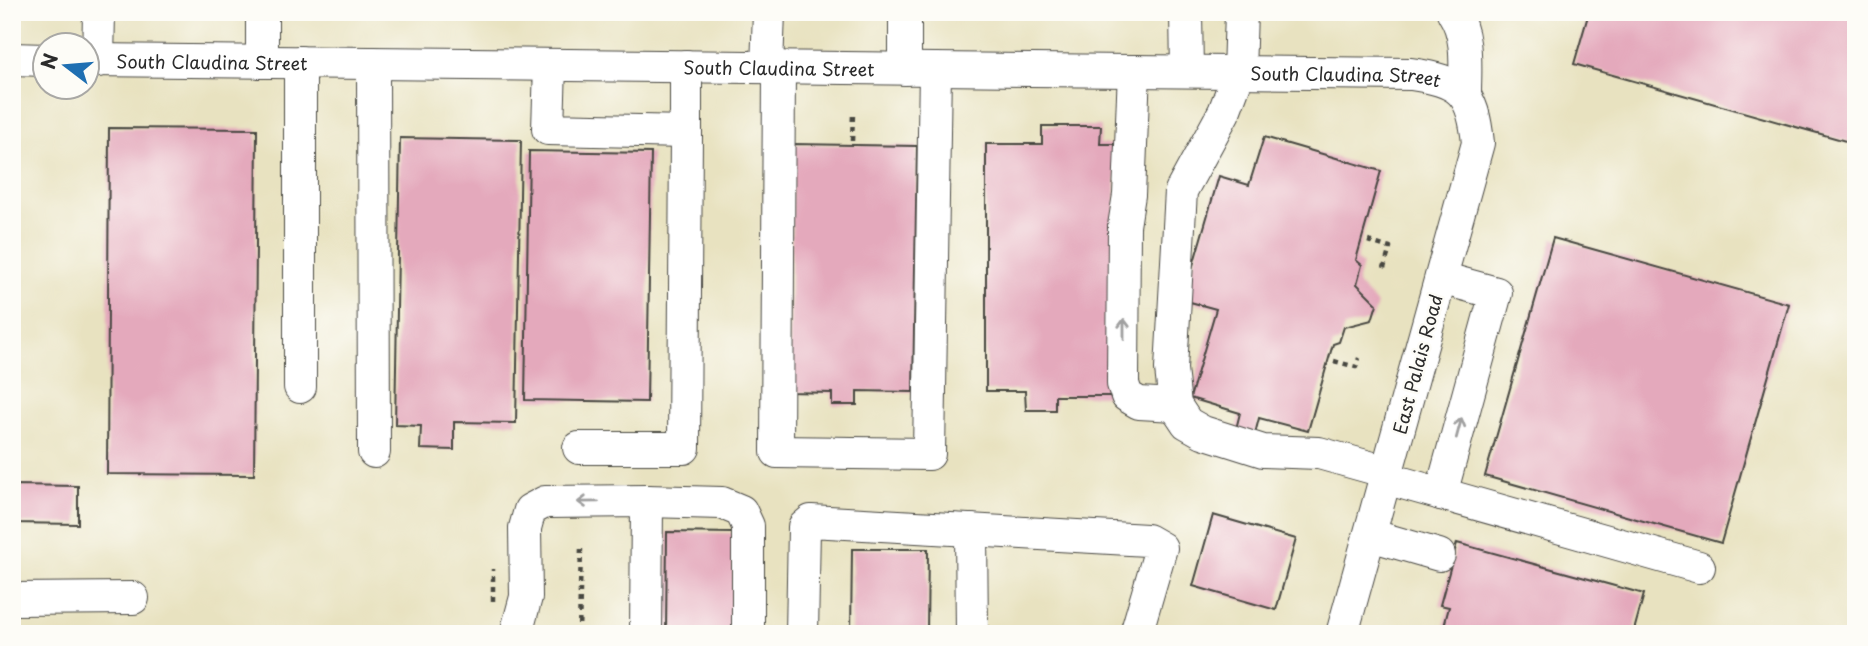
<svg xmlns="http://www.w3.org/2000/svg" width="1868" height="646" viewBox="0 0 1868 646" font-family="'Playpen Sans',sans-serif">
	<rect width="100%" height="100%" fill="#fdfcf7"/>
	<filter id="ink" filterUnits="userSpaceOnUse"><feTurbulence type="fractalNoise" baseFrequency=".0143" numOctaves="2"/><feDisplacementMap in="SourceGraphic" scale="14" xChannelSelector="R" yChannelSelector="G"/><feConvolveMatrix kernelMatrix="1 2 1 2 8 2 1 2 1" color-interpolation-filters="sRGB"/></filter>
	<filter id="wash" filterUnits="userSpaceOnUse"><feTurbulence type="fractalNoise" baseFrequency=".00686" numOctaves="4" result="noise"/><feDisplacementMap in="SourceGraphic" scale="28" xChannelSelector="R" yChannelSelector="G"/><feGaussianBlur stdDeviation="1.57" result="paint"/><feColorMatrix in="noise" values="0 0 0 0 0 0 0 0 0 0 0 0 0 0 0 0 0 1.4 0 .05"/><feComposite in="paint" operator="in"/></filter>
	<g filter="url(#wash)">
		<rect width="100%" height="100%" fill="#e8e2c0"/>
		<g id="blocks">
			<g fill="#e4a9bc">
				<path d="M1589,12H1856V144L1574,64Z"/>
				<path d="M1042,126H1101L1100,144H1116V396H1055V410H1026L1025,391H986V144H1042Z"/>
				<path d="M109,128L257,129L254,475L107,474Z"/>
				<path d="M1264,137L1381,171L1356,260L1362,265L1357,284L1377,304L1372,320L1344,327L1339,342L1333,344L1308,431L1259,418L1255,434L1236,429L1240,413L1190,398L1216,309L1183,300L1219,176L1249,185Z"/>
				<path d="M400,138L521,140L516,423L454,422V450L420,449L421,426L395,425Z"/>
				<path d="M793,144L917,146L913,392L857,391V405H832V393L789,392Z"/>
				<path d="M529,151L651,153L647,402L525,400Z"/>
				<path d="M1553,238L1789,304L1721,543L1485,476Z"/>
				<path d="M12,485L78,486V524L12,523Z"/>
				<path d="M1213,515L1296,539L1276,610L1193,586Z"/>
				<path d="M667,532L734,533L733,634H666Z"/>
				<path d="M1457,543L1644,594L1633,634H1442L1449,607L1440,605Z"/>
				<path d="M852,549H928L927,634H851Z"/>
			</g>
		</g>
	</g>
	<g filter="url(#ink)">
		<use href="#blocks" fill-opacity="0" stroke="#474641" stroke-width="2"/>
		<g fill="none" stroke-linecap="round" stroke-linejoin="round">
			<defs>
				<g id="minor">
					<path d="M1186,12L1187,71"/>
					<path d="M1241,12L1239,72L1224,112L1181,191L1171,369L1175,405L1187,423L1203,432L1263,451L1319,453L1387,472"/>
					<path d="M1453,12C1469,36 1465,67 1465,96"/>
					<path d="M12,59L46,60"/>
					<path id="s1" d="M88,60L1411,74C1461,81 1473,92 1478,143L1342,634"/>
					<path d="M98,61L99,12"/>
					<path d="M262,62V12"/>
					<path d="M373,63L374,452"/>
					<path d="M550,65L548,129L686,132V66"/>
					<path d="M767,67L769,12"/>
					<path d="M779,67L777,452L929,454L935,69"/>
					<path d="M905,69V12"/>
					<path d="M1134,71L1129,195L1124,226L1123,384L1127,396L1139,403L1175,405"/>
					<path d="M1441,278L1496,293L1441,494"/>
					<path d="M300,387V62"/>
					<path d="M579,448H684L686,132"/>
					<path d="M1385,478L1699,567"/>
					<path d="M971,530L972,634"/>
					<path d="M1370,535L1439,555"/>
					<path d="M12,599L133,598"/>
					<path d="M516,634L526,597L525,528L530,510L545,502L647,501L722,503L741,511L748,526V634"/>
					<path d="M646,634L647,501"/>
					<path d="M802,634L804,527L811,521L1147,540L1161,548L1136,634"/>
				</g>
			</defs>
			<use href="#minor" stroke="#474641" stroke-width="34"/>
			<g stroke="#474641" stroke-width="4.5" stroke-dasharray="5 5" stroke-linecap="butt">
				<path d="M852,141L853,114"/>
				<path d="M1368,241L1390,248L1384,268"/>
				<path d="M1334,361L1356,367L1359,358"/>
				<path d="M493,601V569"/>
				<path d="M579,634L581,547"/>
			</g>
			<use href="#minor" stroke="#fff" stroke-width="32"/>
		</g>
		<defs><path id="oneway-shaft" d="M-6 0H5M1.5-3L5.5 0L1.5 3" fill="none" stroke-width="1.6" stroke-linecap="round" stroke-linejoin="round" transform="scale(1.75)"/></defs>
		<g stroke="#a0a0a0">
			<use href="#oneway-shaft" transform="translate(1124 329) rotate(-90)"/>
			<use href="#oneway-shaft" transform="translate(1459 428) rotate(-75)"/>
			<use href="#oneway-shaft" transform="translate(588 502) rotate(179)"/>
		</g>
	</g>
	<g text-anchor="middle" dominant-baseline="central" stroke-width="5" stroke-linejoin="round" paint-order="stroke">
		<g font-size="18" fill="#2b2b2b" stroke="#fdfcf7">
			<text stroke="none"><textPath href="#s1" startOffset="124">South Claudina Street</textPath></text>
			<text stroke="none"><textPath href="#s1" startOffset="691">South Claudina Street</textPath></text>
			<text stroke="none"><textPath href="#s1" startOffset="1258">South Claudina Street</textPath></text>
			<text transform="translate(1417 364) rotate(-75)">East Palais Road</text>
		</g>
	</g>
	<rect width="1868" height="646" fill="none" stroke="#fdfcf7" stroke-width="42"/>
	<g transform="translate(66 66) rotate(286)"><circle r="33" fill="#fdfcf7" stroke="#a9a8a5" stroke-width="2"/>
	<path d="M0-5L12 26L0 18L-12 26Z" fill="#1f6fb2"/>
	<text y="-10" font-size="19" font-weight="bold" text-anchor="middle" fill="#2b2b2b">N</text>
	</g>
</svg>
